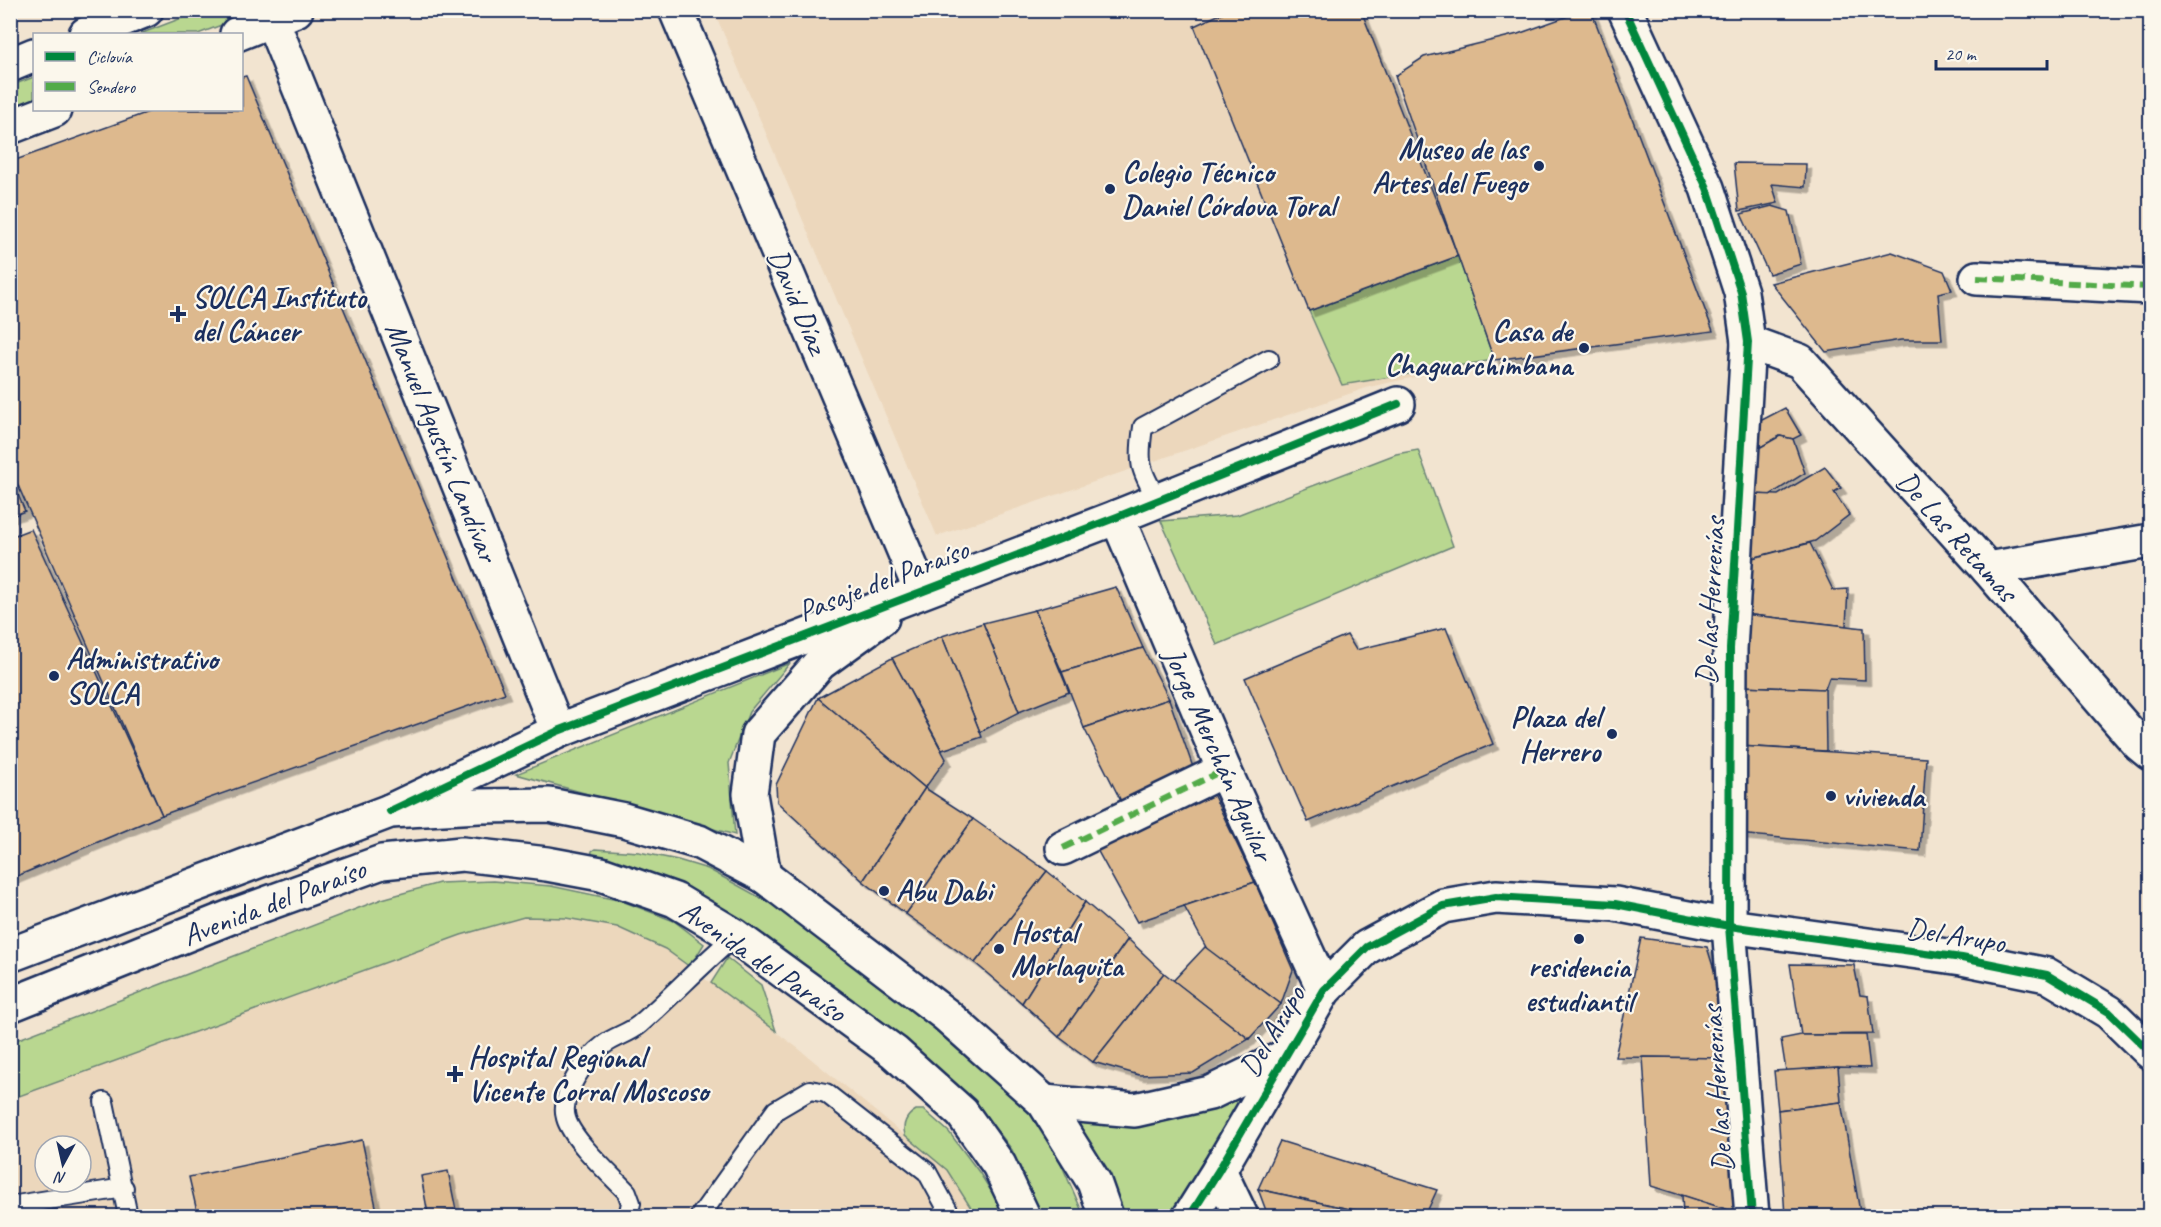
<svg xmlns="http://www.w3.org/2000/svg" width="2161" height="1227" viewBox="0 0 2161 1227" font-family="Caveat,sans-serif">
	<defs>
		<filter id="shadow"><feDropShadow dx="5.5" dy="5.5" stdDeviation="0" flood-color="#0004"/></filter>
	</defs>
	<rect width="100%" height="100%" fill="#f2e4d0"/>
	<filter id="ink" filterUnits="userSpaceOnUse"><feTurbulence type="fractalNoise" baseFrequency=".0167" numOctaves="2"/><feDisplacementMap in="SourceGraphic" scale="12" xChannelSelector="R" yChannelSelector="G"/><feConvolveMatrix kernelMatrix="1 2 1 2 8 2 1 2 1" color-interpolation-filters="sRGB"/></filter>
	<g filter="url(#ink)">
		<g fill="#ecd7bc" fill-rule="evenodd">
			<path d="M714,11H1364L1494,360L1369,387L937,536Z"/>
			<path d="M524,917L566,918L617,927L665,949L799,1049L947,1170L976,1216H11V1099L461,935ZM45,1146H81V1182H45Z"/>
		</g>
		<g fill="#b9d790" stroke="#6a8377" stroke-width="1.5">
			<path d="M200,11H258L198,34H140Z"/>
			<path d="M34,77V100L11,110L10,86Z"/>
			<path d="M1458,256L1494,360L1342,385L1309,311Z"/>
			<path d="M1418,450L1453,546L1217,645L1161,521L1237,515L1396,454Z"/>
			<path d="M790,663L749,712L729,763L735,835L516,774Z"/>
			<path d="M595,849L639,852L678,860L708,869L777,907L941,1028L1029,1107L1046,1129L1084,1216H1041L1012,1150L1000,1134L943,1075L903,1040L749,924L687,889L656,875L591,858L592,851Z"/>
			<path d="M493,881L551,886L622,901L674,921L704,944L690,967L665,949L617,927L566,918L524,917L461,935L11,1099V1042L382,899L439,883Z"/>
			<path d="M727,958L761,985L776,1031L711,983Z"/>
			<path d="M1259,1080L1179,1216H1125L1109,1175L1073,1114Z"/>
			<path d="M916,1110H924L949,1132L979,1172L1007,1216H976L947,1170L905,1135C902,1124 906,1116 916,1110Z"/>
		</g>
		<g fill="#ddb98e" stroke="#1b2f5e" stroke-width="1.5" filter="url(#shadow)">
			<path d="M1229,10H1361L1458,256L1309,311L1194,26Z"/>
			<path d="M1585,10H1591L1713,331L1494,360L1395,76L1424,57L1518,34Z"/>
			<path d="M246,76L505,693L162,815L10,467V162L154,110H242V77Z"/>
			<path d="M1734,163L1806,164L1805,187L1772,184L1778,203L1739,211Z"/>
			<path d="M1772,206L1789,211L1801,264L1769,274L1741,214Z"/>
			<path d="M1892,252L1944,271L1952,290L1938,293L1942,340H1901L1826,352L1771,283Z"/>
			<path d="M1785,408L1801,435L1793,439L1780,436L1759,448L1760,421Z"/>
			<path d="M1780,436L1793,439L1805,473L1770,495L1753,494L1759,448Z"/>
			<path d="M1825,467L1841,488L1834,492L1849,515L1815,541L1745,560L1753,494L1778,495Z"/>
			<path d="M10,476L25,511L10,517Z"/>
			<path d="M31,529L162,815L10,879V537Z"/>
			<path d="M1810,543L1833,590L1848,589L1846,626L1743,614L1745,560Z"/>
			<path d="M1116,587L1143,648L1062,672L1035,610Z"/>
			<path d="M1035,610L1069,692L1019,712L983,623Z"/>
			<path d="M1743,614L1864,628L1865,680L1829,678L1825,689L1739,686Z"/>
			<path d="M983,623L1019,712L980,732L942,636Z"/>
			<path d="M1446,628L1493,744L1308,822L1245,678L1347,635L1356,650Z"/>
			<path d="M942,636L982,737L942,750L892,658Z"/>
			<path d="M1143,648L1169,699L1084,728L1062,672Z"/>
			<path d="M892,658L946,759L925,788L818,698Z"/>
			<path d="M1739,686L1825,689L1826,751L1739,746Z"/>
			<path d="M818,698L925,788L863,881L777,802L776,785Z"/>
			<path d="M1169,699L1194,770L1121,801L1084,728Z"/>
			<path d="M1739,746L1926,758L1920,851L1738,834Z"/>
			<path d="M925,788L973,819L906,914L863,881Z"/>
			<path d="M1213,794L1255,882L1137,922L1095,846Z"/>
			<path d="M973,819L1047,871L975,963L906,914Z"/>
			<path d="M1047,871L1085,902L1022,1003L975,963Z"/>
			<path d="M1255,882L1293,970L1281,1004L1208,951L1184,906Z"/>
			<path d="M1085,902L1128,939L1059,1037L1022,1003Z"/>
			<path d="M1641,938L1707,947L1718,983L1729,1058L1615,1057Z"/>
			<path d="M1128,939L1164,973L1093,1062L1059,1037Z"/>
			<path d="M1205,947L1281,1004L1249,1039L1173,981Z"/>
			<path d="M1790,964L1854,965L1860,995L1868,996L1873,1034L1801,1035Z"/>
			<path d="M1164,973L1249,1039L1193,1073L1139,1075L1093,1062Z"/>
			<path d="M1801,1035H1866L1870,1068L1838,1067L1786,1071L1781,1039Z"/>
			<path d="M1643,1057L1729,1058L1738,1213L1651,1186Z"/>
			<path d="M1838,1067L1841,1102L1778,1110L1774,1071Z"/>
			<path d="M1841,1102L1860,1212L1818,1216H1785L1778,1110Z"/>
			<path d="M362,1140L378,1216H198L189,1177Z"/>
			<path d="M1280,1141L1437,1190L1425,1216H1381L1258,1189Z"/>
			<path d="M448,1171L456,1210L428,1214L421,1176Z"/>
			<path d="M1258,1189L1381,1216H1268Z"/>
			<path d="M1682,1195L1738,1213V1216H1683Z"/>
		</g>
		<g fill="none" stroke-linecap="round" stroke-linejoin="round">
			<defs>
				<g id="service">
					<path d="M1158,500C1139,469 1138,462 1143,427L1269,359"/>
					<path d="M104,1102L128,1216"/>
					<path d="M10,1206L124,1188"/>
					<path d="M628,1216L631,1203L627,1192C611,1175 572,1140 566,1118C559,1094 586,1058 605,1044C616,1036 630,1033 640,1024C673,995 702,964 735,936"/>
					<path d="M700,1216L776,1110L810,1090L826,1093L927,1172L951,1216"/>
				</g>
				<g id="minor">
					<path d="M676,10L921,591"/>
					<path d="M1625,10L1707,188L1741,292L1748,342L1730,649L1729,926L1752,1216"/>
					<path d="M272,20L558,731"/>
					<path d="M1977,278L2150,287"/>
					<path d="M1748,342L1800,361L1988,569L2112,713L2139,744L2150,753"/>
					<path d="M1117,517L1224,770L1324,990"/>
					<path d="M1988,569L2150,541"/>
					<path d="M390,811L558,731L1117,517L1398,404"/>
					<path d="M1063,848L1224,770"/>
					<path d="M764,876L750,794L758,734L820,663L882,618"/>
					<path d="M1044,1102L1135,1110L1210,1093L1284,1057"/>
					<path d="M1219,1170L1241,1216"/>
					<path d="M1190,1216L1219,1170L1324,990L1367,947L1443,906L1496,897L1615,904L1729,926L1962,958L2047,975L2109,1012L2150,1052"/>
				</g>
				<g id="secondary">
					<path d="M86,34L146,10"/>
					<path d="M237,34L296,10"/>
					<path d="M10,65L34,55"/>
					<path d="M10,127L54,110"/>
					<path d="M10,955L390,811L479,806L549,805L624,820L699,842L764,876L946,1015L1044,1102L1094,1182L1106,1216"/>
					<path d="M10,1005L238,914L382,862L462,854L547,864L601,874L675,900L735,936L894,1052L962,1113L999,1165L1023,1216"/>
				</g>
			</defs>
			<use href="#service" stroke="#1b2f5e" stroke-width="22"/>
			<use href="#minor" stroke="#1b2f5e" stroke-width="38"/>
			<use href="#secondary" stroke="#1b2f5e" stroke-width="38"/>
			<use href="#service" stroke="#fbf7ec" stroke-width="18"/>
			<use href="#minor" stroke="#fbf7ec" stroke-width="33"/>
			<use href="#secondary" stroke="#fbf7ec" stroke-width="33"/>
			<g stroke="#52ab49" stroke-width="6" stroke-dasharray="12 6" stroke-linecap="butt">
				<path d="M1977,278L2150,287"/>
				<path d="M1063,848L1224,770"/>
			</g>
			<defs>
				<g id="cycleway">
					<path d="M1625,10L1707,188L1741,292L1748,342L1730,649L1729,926L1752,1216"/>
					<path d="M390,811L558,731L1117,517L1398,404"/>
					<path d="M1190,1216L1219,1170L1324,990L1367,947L1443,906L1496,897L1615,904L1729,926L1962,958L2047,975L2109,1012L2150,1052"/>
				</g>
			</defs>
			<use href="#cycleway" stroke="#fbf7ec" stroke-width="11"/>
			<use href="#cycleway" stroke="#00873e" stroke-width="8"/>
		</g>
	</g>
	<g fill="#1b2f5e" stroke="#fbf7ec" stroke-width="2">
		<circle cx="1539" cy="166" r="6"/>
		<circle cx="1110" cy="189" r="6"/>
		<path d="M175 305h6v6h6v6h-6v6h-6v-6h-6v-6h6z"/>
		<circle cx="1584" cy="348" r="6"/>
		<circle cx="54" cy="676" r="6"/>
		<circle cx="1612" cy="734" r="6"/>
		<circle cx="1831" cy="796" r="6"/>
		<circle cx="884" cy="891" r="6"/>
		<circle cx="1579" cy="939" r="6"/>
		<circle cx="999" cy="949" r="6"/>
		<path d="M452 1065h6v6h6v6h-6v6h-6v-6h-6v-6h6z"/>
	</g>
	<g text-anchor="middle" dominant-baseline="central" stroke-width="4.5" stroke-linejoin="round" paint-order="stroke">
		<g font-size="30" font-weight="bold" fill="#1b2f5e" stroke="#fbf7ec" text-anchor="start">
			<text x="1527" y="149" text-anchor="end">Museo de las<tspan x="1527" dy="34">Artes del Fuego</tspan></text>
			<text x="1122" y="172">Colegio Técnico<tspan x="1122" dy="34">Daniel Córdova Toral</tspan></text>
			<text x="192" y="297">SOLCA Instituto<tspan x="192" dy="34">del Cáncer</tspan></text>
			<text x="1572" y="331" text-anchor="end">Casa de<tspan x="1572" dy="34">Chaguarchimbana</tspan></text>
			<text x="66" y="659">Administrativo<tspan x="66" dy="34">SOLCA</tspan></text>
			<text x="1600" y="717" text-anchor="end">Plaza del<tspan x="1600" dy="34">Herrero</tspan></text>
			<text x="1843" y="796">vivienda</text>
			<text x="896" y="891">Abu Dabi</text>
			<text x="1011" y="932">Hostal<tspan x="1011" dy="34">Morlaquita</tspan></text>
			<text x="1579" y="967" text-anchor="middle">residencia<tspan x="1579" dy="34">estudiantil</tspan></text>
			<text x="468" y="1057">Hospital Regional<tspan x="468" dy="34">Vicente Corral Moscoso</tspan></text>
		</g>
		<g font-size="30" fill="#1b2f5e" stroke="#fbf7ec">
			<text transform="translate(798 301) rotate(67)">David Díaz</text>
			<text transform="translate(442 442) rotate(68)">Manuel Agustín Landívar</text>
			<text transform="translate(1957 536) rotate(48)">De Las Retamas</text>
			<text transform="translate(883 580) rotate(-21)">Pasaje del Paraíso</text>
			<text transform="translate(1710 601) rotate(-87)">De las Herrerías</text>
			<text transform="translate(1219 754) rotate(66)">Jorge Merchán Aguilar</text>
			<text transform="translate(274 902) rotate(-21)">Avenida del Paraíso</text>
			<text transform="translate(1956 935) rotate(9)">Del Arupo</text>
			<text transform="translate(763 961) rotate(34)">Avenida del Paraíso</text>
			<text transform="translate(1272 1031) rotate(-59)">Del Arupo</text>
			<text transform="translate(1717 1089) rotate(-94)">De las Herrerías</text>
		</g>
	</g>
	<rect width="2161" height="1227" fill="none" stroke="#fbf7ec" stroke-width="36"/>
	<rect x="18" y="18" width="2125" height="1191" fill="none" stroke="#1b2f5e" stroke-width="2" filter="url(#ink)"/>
	<rect x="33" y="33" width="210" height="78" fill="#fbf7ec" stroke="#a1a7b3" stroke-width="1.5"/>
	<rect x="45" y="52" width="30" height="9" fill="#00873e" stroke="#a1a7b3" stroke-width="1.5"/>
	<text x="87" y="63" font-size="18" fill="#1b2f5e">Ciclovía</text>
	<rect x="45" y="82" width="30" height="9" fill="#52ab49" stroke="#a1a7b3" stroke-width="1.5"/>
	<text x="87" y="93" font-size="18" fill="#1b2f5e">Sendero</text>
	<g transform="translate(63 1164) rotate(188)"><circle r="28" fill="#fbf7ec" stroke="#a1a7b3" stroke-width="1.5"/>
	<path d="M0-4.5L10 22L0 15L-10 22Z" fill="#1b2f5e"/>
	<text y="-9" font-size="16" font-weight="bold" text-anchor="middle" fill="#1b2f5e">N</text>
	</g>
	<path d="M1936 60v9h111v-9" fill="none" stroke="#1b2f5e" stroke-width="3"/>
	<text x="1945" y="60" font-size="18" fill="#1b2f5e" stroke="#fbf7ec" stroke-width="4.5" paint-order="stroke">20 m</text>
</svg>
